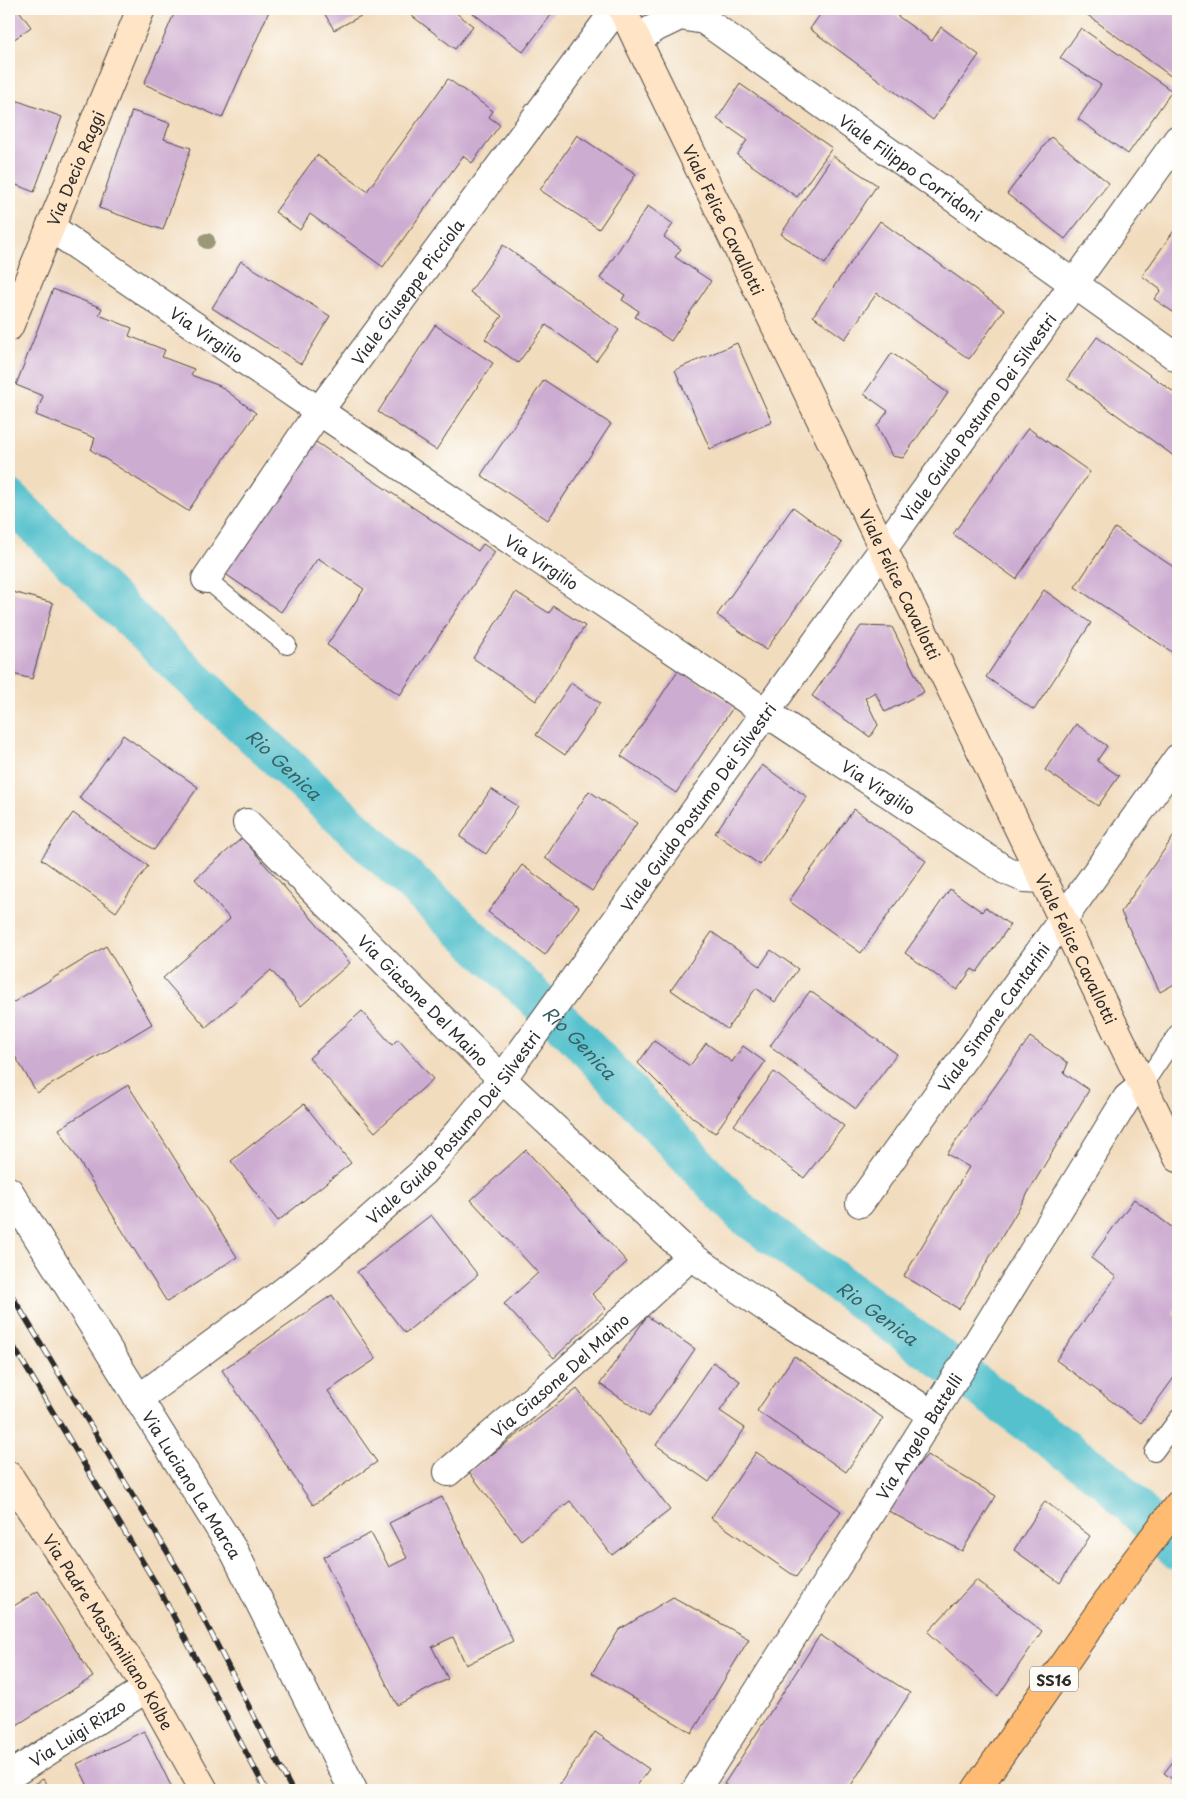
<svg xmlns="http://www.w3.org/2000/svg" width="1187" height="1799" viewBox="0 0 1187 1799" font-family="'Playpen Sans',sans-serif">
	<rect width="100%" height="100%" fill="#fdfcf7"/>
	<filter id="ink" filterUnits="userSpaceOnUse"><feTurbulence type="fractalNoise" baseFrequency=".02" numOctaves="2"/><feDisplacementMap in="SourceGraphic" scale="10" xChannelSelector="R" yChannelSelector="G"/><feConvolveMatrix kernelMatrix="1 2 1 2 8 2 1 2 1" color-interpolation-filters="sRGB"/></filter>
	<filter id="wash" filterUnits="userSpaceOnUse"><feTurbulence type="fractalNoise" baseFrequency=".0096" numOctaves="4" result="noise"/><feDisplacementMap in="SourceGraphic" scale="20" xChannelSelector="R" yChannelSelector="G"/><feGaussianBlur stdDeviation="1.12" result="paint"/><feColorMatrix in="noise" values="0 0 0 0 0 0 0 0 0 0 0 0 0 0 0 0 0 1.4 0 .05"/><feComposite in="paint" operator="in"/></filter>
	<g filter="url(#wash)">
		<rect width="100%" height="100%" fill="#f2dcbe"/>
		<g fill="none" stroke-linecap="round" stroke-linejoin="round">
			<path stroke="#54c1cd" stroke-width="40" id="s1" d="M9,499L169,656L575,1035L742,1213L1107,1480L1178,1551"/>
		</g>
		<g id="blocks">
			<g fill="#cdacd1">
				<path d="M9,9H18L31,27L9,43Z"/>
				<path d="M176,9H270L222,118L144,84Z"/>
				<path d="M322,9H374L334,30Z"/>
				<path d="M403,9H451L473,26L455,49Z"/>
				<path d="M471,9H553L555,10L523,52L469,10Z"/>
				<path d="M824,9H888L932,41L941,27L979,55L933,120L810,29Z"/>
				<path d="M1084,9H1178V68L1172,77L1082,11Z"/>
				<path d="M1081,28L1172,91L1128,154L1078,119L1101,85L1060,58Z"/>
				<path d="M448,79L493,111L489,117L500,125L472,163L463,156L383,267L310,214L300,230L275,212L317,155L367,191Z"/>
				<path d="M740,84L832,148L797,197L737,155L747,140L717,119Z"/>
				<path d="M10,98L62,117L34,192L9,182V102Z"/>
				<path d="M132,111L170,123L164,139L191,148L163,230L99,208Z"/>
				<path d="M577,135L636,174L599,229L540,190Z"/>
				<path d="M1051,137L1109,183L1065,239L1007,194Z"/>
				<path d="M833,156L877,185L825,264L781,234Z"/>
				<path d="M648,206L673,224L664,237L681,249L675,257L711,281L671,341L635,317L639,311L622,300L625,295L600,278Z"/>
				<path d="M880,221L1004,310L969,359L877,293L845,339L813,316Z"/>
				<path d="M1178,225V311L1176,314L1154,299L1161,290L1142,276Z"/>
				<path d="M503,245L619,330L596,361L546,325L518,363L485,339L502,316L470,292Z"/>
				<path d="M241,261L330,316L301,364L212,308Z"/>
				<path d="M53,289L102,308L99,315L132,328L129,336L165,350L162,357L194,369L191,375L220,386L256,413L188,511L91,450L95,438L36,415L43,396L16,385Z"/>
				<path d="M435,325L493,363L436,450L378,412Z"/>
				<path d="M1097,337L1178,395V459L1067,379Z"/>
				<path d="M737,343L772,422L710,449L675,370Z"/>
				<path d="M892,353L948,393L903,458L892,456L877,426L888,411L864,394Z"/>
				<path d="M544,380L611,424L548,520L481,475Z"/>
				<path d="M1028,428L1090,472L1016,579L953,534Z"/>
				<path d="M310,438L478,551L483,544L495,552L400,695L327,645L364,589L318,558L281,612L221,571Z"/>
				<path d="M793,507L842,543L766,650L717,615Z"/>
				<path d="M1115,528L1178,570V656L1075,587Z"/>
				<path d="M1044,590L1091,623L1034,710L986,677Z"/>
				<path d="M9,591L53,603L32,679L9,673Z"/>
				<path d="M516,592L549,613L554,606L585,626L536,701L473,658Z"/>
				<path d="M861,626L892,627L924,692L885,712L875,692L865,698L878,725L870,737L812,696Z"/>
				<path d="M679,669L734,706L676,793L621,756Z"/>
				<path d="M571,683L600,703L565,755L536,735Z"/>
				<path d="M1076,724L1107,746L1097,761L1119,776L1098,806L1045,770Z"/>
				<path d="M123,735L198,787L154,850L79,798Z"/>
				<path d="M762,765L807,797L760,865L715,833Z"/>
				<path d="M491,789L518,806L486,854L460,837Z"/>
				<path d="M589,791L637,823L592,891L545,858Z"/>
				<path d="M854,809L926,861L861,953L789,901Z"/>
				<path d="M73,813L148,866L116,912L41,859Z"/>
				<path d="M1178,830V982L1160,992L1121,912Z"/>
				<path d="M242,838L350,963L301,1006L271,970L206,1027L163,978L230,919L195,879Z"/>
				<path d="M522,865L579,907L545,955L488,912Z"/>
				<path d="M950,889L982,912L985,907L1010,925L977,972L972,969L957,990L905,953Z"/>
				<path d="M712,932L760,966L771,950L798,969L775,1002L756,988L727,1029L671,990Z"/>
				<path d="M106,946L152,1024L37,1093L9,1046V1005Z"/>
				<path d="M810,991L897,1054L856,1109L770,1046Z"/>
				<path d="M362,1011L392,1045L398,1039L433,1079L375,1132L309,1058Z"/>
				<path d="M1030,1037L1068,1063L1064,1073L1089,1090L959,1309L904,1276L969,1167L947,1154Z"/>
				<path d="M654,1041L690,1066L706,1043L732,1062L743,1046L765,1062L715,1133L693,1118L638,1063Z"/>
				<path d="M774,1072L844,1126L804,1178L734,1125Z"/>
				<path d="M128,1085L237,1257L167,1302L59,1129Z"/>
				<path d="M304,1104L351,1163L278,1221L231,1161Z"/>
				<path d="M526,1150L627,1262L592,1294L606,1309L554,1358L504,1304L538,1273L471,1200Z"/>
				<path d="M1134,1199L1173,1228L1178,1239V1306L1173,1313L1178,1317V1372L1141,1423L1056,1360L1116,1277L1091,1258Z"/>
				<path d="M431,1215L478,1275L405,1333L357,1272Z"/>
				<path d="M332,1295L376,1359L328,1391L377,1462L313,1505L222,1370Z"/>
				<path d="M647,1316L695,1349L648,1417L600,1384Z"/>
				<path d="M794,1356L883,1418L846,1472L757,1411Z"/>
				<path d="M713,1362L740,1381L720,1411L745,1428L709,1482L656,1445Z"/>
				<path d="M577,1389L670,1510L612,1555L570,1501L521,1540L469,1472Z"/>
				<path d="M756,1452L841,1511L796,1577L711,1518Z"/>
				<path d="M927,1455L996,1496L962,1551L883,1508Z"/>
				<path d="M442,1497L513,1641L466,1665L453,1637L432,1647L448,1679L397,1705L323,1557L371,1533L389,1567L407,1558L389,1523Z"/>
				<path d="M1045,1501L1090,1536L1060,1583L1014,1550Z"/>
				<path d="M976,1580L1042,1631L998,1696L928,1632Z"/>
				<path d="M38,1591L93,1677L9,1730V1609Z"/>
				<path d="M673,1597L749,1639L692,1733L592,1673L619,1630Z"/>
				<path d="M820,1635L910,1693L848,1790H734L724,1784Z"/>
				<path d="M144,1731L173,1790H90L77,1764Z"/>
				<path d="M595,1732L649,1769L634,1790H560L557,1788Z"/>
				<path d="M1178,1755V1790H1172L1178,1783L1164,1773Z"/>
				<path d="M43,1779L50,1790H25Z"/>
			</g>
		</g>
	</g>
	<g filter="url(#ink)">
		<use href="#blocks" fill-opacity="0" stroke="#494641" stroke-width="1"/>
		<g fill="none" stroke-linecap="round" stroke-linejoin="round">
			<defs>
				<g id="lane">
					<path d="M206,579L287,645"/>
					<path d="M1143,1085L1178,1033"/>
					<path d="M1154,1452L1178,1419"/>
				</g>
				<g id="street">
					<path id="s2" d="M638,42L651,30L680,16L704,20L1178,358"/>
					<path id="s3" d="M50,227L319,411L765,712L1005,870L1024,878L1043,879"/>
					<path id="s4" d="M206,579L319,411L616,9"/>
					<path id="s5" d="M247,823L502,1079L691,1256L772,1312L932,1414"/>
					<path id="s6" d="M9,1191L235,1553L353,1790"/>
					<path id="s7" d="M860,1203L1178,758"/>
					<path id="s8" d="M138,1399L279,1295L325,1259L423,1172L460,1130L502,1079L1178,139"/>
					<path id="s9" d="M448,1472L564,1373L691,1256"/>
					<path id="s10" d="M9,1776L147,1688"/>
					<path id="s11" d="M696,1790L976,1345L1127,1098L1143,1085"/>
				</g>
				<g id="secondary">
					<path id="s12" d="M622,9L1178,1158"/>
					<path id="s13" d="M9,327L141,9"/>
					<path id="s14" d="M9,1476L147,1688L204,1790"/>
				</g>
				<path id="primary" d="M976,1790L1131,1567L1178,1505"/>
			</defs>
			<use href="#lane" stroke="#494641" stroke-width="20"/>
			<use href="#street" stroke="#494641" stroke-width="30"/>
			<use href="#secondary" stroke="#494641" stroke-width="30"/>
			<use href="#primary" stroke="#494641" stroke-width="30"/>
			<use href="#lane" stroke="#fff" stroke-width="18"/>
			<use href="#street" stroke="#fff" stroke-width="28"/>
			<use href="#secondary" stroke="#ffe4c6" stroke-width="28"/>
			<use href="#primary" stroke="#ffbb71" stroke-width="28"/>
			<defs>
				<g id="rail">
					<path d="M9,1291L180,1573L292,1790"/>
					<path d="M9,1339L159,1589L266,1790"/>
				</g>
			</defs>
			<use href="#rail" stroke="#2b2b2b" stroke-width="5.5"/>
			<use href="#rail" stroke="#fdfcf7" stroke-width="4" stroke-dasharray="11" stroke-linecap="butt"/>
		</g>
		<circle fill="#9b9879" cx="207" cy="241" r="8"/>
	</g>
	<g text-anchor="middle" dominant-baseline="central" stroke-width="5" stroke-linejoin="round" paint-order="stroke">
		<rect fill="#fdfcf7" stroke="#6a6a68" stroke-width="1" x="1030" y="1666.5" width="48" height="25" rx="4"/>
		<g font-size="15" font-weight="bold" fill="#2b2b2b">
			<text x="1054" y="1679">SS16</text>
		</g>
		<g font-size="16" fill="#2b2b2b" stroke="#fdfcf7">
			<text stroke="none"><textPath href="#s2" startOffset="328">Viale Filippo Corridoni</textPath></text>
			<text stroke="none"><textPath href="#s13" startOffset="172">Via Decio Raggi</textPath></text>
			<text stroke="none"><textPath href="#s12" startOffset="234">Viale Felice Cavallotti</textPath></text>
			<text stroke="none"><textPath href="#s4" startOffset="351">Viale Giuseppe Picciola</textPath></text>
			<text stroke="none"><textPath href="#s3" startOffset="190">Via Virgilio</textPath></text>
			<text stroke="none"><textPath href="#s8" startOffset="1302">Viale Guido Postumo Dei Silvestri</textPath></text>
			<text stroke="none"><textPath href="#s3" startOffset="595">Via Virgilio</textPath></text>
			<text stroke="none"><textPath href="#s12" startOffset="639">Viale Felice Cavallotti</textPath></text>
			<text stroke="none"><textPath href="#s3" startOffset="1000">Via Virgilio</textPath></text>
			<text stroke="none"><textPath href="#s8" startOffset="822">Viale Guido Postumo Dei Silvestri</textPath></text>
			<text stroke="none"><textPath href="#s12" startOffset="1044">Viale Felice Cavallotti</textPath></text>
			<text stroke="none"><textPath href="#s5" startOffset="250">Via Giasone Del Maino</textPath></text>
			<text stroke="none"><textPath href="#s7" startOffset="229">Viale Simone Cantarini</textPath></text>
			<text stroke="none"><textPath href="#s8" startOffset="418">Viale Guido Postumo Dei Silvestri</textPath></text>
			<text stroke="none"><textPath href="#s9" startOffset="148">Via Giasone Del Maino</textPath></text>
			<text stroke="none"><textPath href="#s11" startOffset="418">Via Angelo Battelli</textPath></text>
			<text stroke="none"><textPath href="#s6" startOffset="346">Via Luciano La Marca</textPath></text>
			<text stroke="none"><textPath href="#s14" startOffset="185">Via Padre Massimiliano Kolbe</textPath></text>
			<text stroke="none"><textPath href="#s10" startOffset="81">Via Luigi Rizzo</textPath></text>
		</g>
		<g font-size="18" font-style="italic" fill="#396064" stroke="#fdfcf7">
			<text stroke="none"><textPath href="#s1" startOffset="382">Rio Genica</textPath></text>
			<text stroke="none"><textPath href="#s1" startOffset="788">Rio Genica</textPath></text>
			<text stroke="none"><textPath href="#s1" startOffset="1192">Rio Genica</textPath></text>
		</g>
	</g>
	<rect width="1187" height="1799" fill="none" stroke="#fdfcf7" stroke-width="30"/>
</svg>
